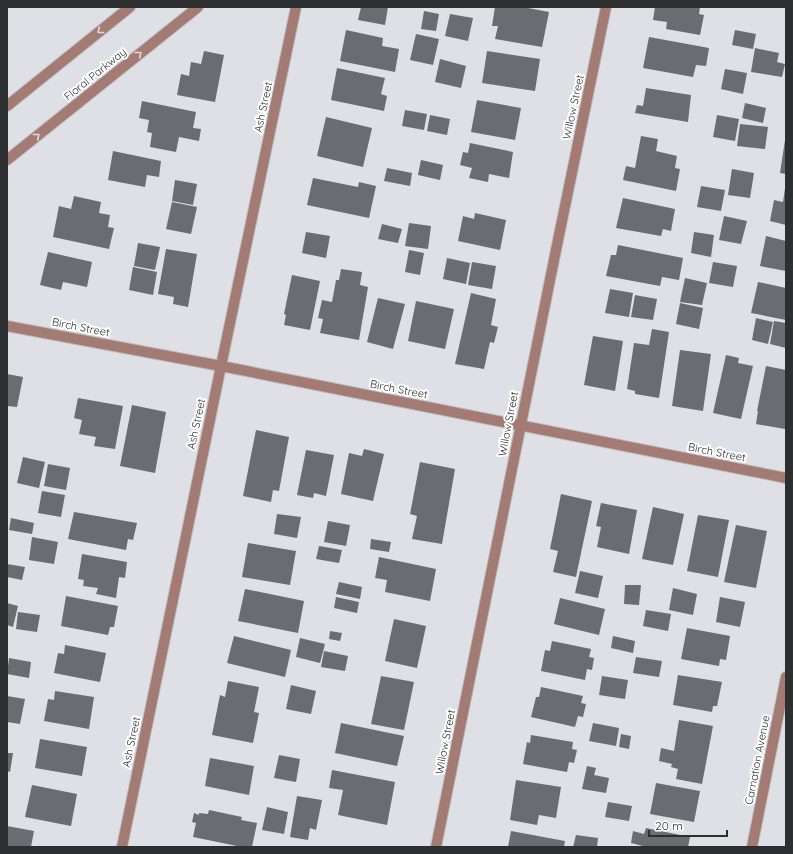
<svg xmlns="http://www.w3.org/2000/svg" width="793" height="854" viewBox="0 0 793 854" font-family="Quicksand,sans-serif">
	<rect width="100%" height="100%" fill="#dee0e6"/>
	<g fill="#6a6c72">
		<path d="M361,7H388L385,25L358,20Z"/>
		<path d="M495,7H523L549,12L542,47L495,39L498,26H492Z"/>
		<path d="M655,7H700L699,14L704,15L700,35L666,29L667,22L653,20Z"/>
		<path d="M424,11L439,14L436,31L421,29Z"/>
		<path d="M450,14L473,18L468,41L445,36Z"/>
		<path d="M346,30L383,38L382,46L399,49L395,72L340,61Z"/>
		<path d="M735,30L756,34L753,49L732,45Z"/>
		<path d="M416,34L439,39L433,65L410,60Z"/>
		<path d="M649,37L709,48L706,66L696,65L693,77L643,68Z"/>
		<path d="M755,48L779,53L777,62L785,64L782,77L751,72Z"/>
		<path d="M204,51L224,55L215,102L177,95L181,74L189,76L191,62L201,64Z"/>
		<path d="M487,51L540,59L535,91L482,83Z"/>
		<path d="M440,59L466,66L461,88L435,82Z"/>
		<path d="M337,68L385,78L381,94L387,96L384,111L331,100Z"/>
		<path d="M725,69L747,73L743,94L721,89Z"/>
		<path d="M646,88L691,95L688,122L635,113L637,105L643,106Z"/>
		<path d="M477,100L521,108L515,140L471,132Z"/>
		<path d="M142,101L196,112L193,128L201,129L199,141L179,137L176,152L150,147L152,133L147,132L149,120L139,118Z"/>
		<path d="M745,103L766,108L763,123L742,118Z"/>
		<path d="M405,110L427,114L424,130L402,126Z"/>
		<path d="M430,115L450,119L447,135L427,131Z"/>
		<path d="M717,115L739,119L735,141L713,137Z"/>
		<path d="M326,117L372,128L363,167L317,156Z"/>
		<path d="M740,124L768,127L765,149L737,146Z"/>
		<path d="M641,136L658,139L656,151L677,156L675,168L680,169L676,191L623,180L626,166L635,168Z"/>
		<path d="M785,140H786V174L780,173Z"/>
		<path d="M470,143L513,152L509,178L489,174L488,182L469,178L472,168L460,165L463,152L468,153Z"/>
		<path d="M113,151L161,161L159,177L147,175L145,187L108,180Z"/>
		<path d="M421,160L443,165L440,180L418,175Z"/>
		<path d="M387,168L412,173L410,186L384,181Z"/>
		<path d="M732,169L754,173L750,198L728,195Z"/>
		<path d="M313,178L358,187L359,182L376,186L369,218L307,205Z"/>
		<path d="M175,180L197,184L193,205L172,201Z"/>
		<path d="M701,186L725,190L721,211L697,207Z"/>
		<path d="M785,188L786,225L770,221L774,200L783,202Z"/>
		<path d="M74,196L101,202L99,213L110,215L108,227L114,228L109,249L53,237L59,206L71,209Z"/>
		<path d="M623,198L675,209L671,231L663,229L661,236L616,228Z"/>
		<path d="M172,202L197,207L191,234L166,229Z"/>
		<path d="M475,213L506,220L500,250L458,241L463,216L474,219Z"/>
		<path d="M724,216L747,221L741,244L719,240Z"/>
		<path d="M409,223L431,226L428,249L405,246Z"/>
		<path d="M382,224L402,229L398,243L378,239Z"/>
		<path d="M306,232L330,236L326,258L302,253Z"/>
		<path d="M694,232L714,235L711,257L691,253Z"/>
		<path d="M766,236L786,241V271L760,266Z"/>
		<path d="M138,243L160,247L155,270L134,266Z"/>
		<path d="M618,245L683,258L679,280L662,277L660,286L606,276L611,255H616Z"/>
		<path d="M166,249L197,254L188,307L173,304L174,297L158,294Z"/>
		<path d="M409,250L424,253L420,275L405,272Z"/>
		<path d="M48,252L92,262L87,287L63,282L61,290L40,285Z"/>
		<path d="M447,258L470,263L466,284L443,279Z"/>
		<path d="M472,262L496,266L492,289L468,285Z"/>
		<path d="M713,262L737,266L733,287L709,283Z"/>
		<path d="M133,267L157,272L153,295L129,290Z"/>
		<path d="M341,269L362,272L360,285L368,287L359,340L320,333L323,319L318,318L322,300L332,302L336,280H339Z"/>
		<path d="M292,275L320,281L310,330L284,325L286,315L284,314Z"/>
		<path d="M685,278L707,283L702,305L680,302Z"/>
		<path d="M758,282L786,288V320L751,313Z"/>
		<path d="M610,289L633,293L629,317L605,313Z"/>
		<path d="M471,293L496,299L491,325L498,327L494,343L490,342L484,369L455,364Z"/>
		<path d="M635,295L657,299L653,320L631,317Z"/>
		<path d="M378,298L405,304L393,349L367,342Z"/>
		<path d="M416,301L454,309L445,349L408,341Z"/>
		<path d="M680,303L703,308L699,329L676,324Z"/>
		<path d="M756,318L773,322L768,344L752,340Z"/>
		<path d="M774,321L786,323V348L770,344Z"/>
		<path d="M652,329L669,332L659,398L635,394V391L627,389L634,343L649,345Z"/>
		<path d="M593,336L623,341L615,391L584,385Z"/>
		<path d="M680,350L711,354L703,411L672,406Z"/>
		<path d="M726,355L739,358L738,363L753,366L741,419L713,413Z"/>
		<path d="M766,366L786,370L785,429L756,424L758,411H757Z"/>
		<path d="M7,374L23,377L17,407L7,406Z"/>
		<path d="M78,398L123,406L115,449L94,446L96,437L79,434L82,420L74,418Z"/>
		<path d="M132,405L166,412L155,473L120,466Z"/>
		<path d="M256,430L289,437L279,491L273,490L271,502L243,496Z"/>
		<path d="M364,449L384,454L373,501L341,494L349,453L362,456Z"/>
		<path d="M306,450L334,455L326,496L314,493L313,498L297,495Z"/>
		<path d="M23,457L45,462L39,488L17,483Z"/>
		<path d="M420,462L455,469L442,544L412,539L417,516L410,514Z"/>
		<path d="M48,464L70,468L66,490L44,486Z"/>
		<path d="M42,491L65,495L61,517L38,513Z"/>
		<path d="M561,494L592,501L576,577L553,572L558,551L550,549Z"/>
		<path d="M601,503L637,510L629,554L597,547L601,527L596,526Z"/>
		<path d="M653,507L684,514L673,565L642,559Z"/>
		<path d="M74,512L137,523L133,540L128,539L126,550L68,539Z"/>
		<path d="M277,514L301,517L297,538L274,534Z"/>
		<path d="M698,515L729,520L718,577L687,571Z"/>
		<path d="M11,518L34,523L32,534L9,530Z"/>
		<path d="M328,521L350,525L346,546L324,542Z"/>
		<path d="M736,525L767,531L756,588L724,582Z"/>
		<path d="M32,537L58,542L54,564L29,560Z"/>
		<path d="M371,539L391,542L389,552L370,549Z"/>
		<path d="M248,543L296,551L290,585L242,577Z"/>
		<path d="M319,546L342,550L339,563L316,559Z"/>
		<path d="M82,554L127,562L125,578L119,577L116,598L96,594L98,588L83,586L84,580L78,579Z"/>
		<path d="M379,557L436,569L430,601L385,592L387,580L375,578Z"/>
		<path d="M7,564L25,567L22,580L7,577Z"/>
		<path d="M580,571L603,576L598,598L575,593Z"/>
		<path d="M339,582L362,587L360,599L336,594Z"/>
		<path d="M625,585H641L639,605L624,604Z"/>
		<path d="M673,588L697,594L693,615L669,610Z"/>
		<path d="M245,589L304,601L298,633L238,621Z"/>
		<path d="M66,596L118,606L114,627H110L108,635L61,626Z"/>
		<path d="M336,597L359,602L357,613L334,608Z"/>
		<path d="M720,597L745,602L740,627L716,622Z"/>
		<path d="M560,598L605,609L599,635L554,624Z"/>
		<path d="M7,603L18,606L13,627L7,625Z"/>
		<path d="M646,610L671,614L668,631L643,626Z"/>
		<path d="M18,612L40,615L37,632L16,629Z"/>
		<path d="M394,619L426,626L417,668L385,661Z"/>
		<path d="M687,628L730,636L726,660L720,659L719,666L681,659Z"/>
		<path d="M330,631L342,633L340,641L329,639Z"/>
		<path d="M234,636L291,650L285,677L227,663Z"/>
		<path d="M613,636L635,641L633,653L611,648Z"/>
		<path d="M300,638L325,644L320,663L296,657Z"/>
		<path d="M552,641L591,649L589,657L594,658L592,670L587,669L585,680L541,671L545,650L550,651Z"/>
		<path d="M65,645L106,653L100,682L54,673L58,653L64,654Z"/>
		<path d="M324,651L348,656L345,671L321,667Z"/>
		<path d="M636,657L662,661L659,677L633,673Z"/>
		<path d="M9,658L31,662L29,678L7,674Z"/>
		<path d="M678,675L722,682L717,706H713L712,712L673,705Z"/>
		<path d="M381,676L414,682L404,730L371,724Z"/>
		<path d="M602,676L628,680L625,699L599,695Z"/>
		<path d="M228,681L259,687L254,712L259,713L253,743L212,735L220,695L225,697Z"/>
		<path d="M291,685L316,691L311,714L286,709Z"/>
		<path d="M541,687L583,696L581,703L586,704L583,717L578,716L575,727L531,717L536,697H539Z"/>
		<path d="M55,691L94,697L89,729L44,721L48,699L54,700Z"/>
		<path d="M7,696L25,699L20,724L7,722Z"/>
		<path d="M679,720L713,726L702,784L676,779L678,769L671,767L672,764L659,761L661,748L674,751Z"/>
		<path d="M341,723L404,736L397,766L335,753Z"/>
		<path d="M593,723L619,728L616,746L589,741Z"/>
		<path d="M621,734L631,736L629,749L619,747Z"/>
		<path d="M531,735L573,742L572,749L577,750L574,763L569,762L567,772L523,764L527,742L530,743Z"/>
		<path d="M40,739L87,747L82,776L35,768Z"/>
		<path d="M7,753H13L10,772L7,771Z"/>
		<path d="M279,755L300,759L296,782L274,778Z"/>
		<path d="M210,758L254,766L249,795L205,786Z"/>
		<path d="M587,766L596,768L594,775L609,778L606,793L582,789Z"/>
		<path d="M332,770L395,782L387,825L338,815L343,790L329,788Z"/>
		<path d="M516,780L561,787L556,818L539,815L537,825L510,820Z"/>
		<path d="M656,783L700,791L694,822L650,814Z"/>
		<path d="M32,785L77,794L71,826L25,817Z"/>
		<path d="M297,796L322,800L316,830L310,828L308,840L290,837Z"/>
		<path d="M608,802L632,806L629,821L605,817Z"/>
		<path d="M267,807L288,812L284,834L262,830Z"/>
		<path d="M209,810L242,817L241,820L257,823L252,847H242L193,837L196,823L192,822L194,813L199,815V813L208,814Z"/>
		<path d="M7,826L34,831L31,847H7Z"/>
		<path d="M646,828L690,837L688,847H642L643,846L631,843L633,831L644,834Z"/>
		<path d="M511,831L565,841L564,847H508Z"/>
		<path d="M576,835L598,838L597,847H573Z"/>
	</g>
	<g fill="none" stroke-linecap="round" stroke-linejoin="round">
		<defs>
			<g id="minor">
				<path d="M7,106L130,7"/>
				<path d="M7,160L198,7"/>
				<path d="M7,326L221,366L786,478"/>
				<path d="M122,847L221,366L296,7"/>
				<path d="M436,847L556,250L606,7"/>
				<path d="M752,847L786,677"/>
			</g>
		</defs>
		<use href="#minor" stroke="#bbbcc2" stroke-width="12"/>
		<use href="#minor" stroke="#a47b72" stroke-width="10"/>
	</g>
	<defs><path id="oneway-chevron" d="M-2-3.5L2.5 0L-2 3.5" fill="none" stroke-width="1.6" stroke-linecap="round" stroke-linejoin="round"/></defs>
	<g stroke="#e4d7d5">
		<use href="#oneway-chevron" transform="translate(100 31) rotate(141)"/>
		<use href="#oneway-chevron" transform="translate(139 54) rotate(-39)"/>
		<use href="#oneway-chevron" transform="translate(37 136) rotate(-39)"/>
	</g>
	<g text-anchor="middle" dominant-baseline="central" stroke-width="4" stroke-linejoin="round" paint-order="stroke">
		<g font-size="11" fill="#2d2e30" stroke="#fff">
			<text transform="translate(95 74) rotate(-39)">Floral Parkway</text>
			<text transform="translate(263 107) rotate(-78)">Ash Street</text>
			<text transform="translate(573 107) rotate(-78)">Willow Street</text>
			<text transform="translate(81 327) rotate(11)">Birch Street</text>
			<text transform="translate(399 389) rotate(11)">Birch Street</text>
			<text transform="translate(196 424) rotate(-78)">Ash Street</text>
			<text transform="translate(508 424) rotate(-79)">Willow Street</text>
			<text transform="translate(717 452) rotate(11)">Birch Street</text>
			<text transform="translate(131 742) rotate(-78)">Ash Street</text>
			<text transform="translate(445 742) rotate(-79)">Willow Street</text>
			<text transform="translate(757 760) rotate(-79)">Carnation Avenue</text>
		</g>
	</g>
	<rect width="793" height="854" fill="none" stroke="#2d2e30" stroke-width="16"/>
	<path d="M649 830v6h78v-6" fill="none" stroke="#2d2e30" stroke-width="2"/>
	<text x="655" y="830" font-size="12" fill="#2d2e30" stroke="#ffffff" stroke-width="3" paint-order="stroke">20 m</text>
</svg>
